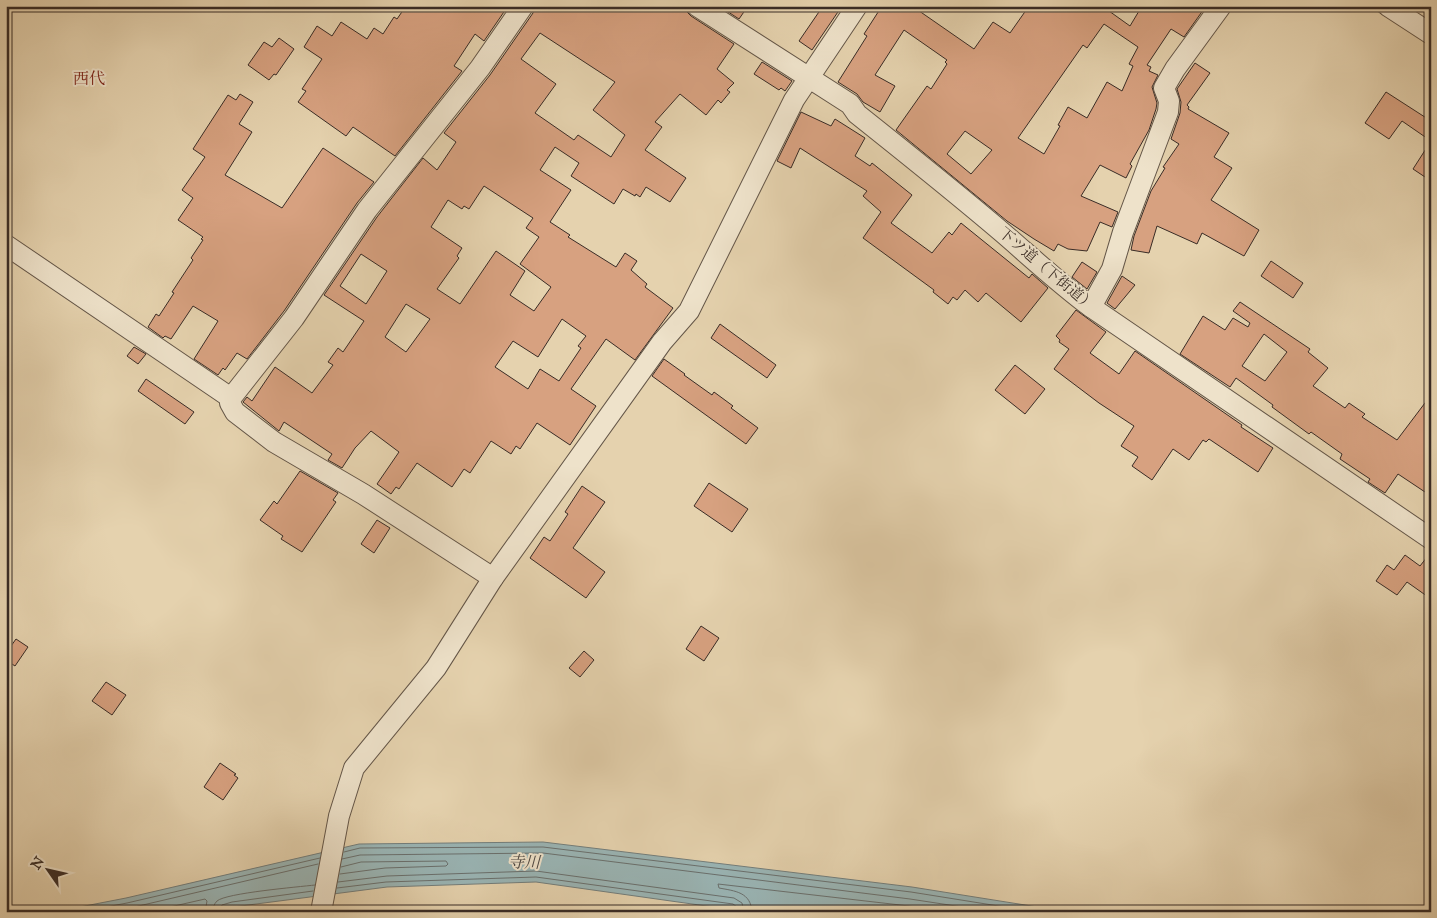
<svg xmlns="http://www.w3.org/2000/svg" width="1437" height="918" viewBox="0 0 1437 918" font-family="'IM FELL Great Primer','Noto Serif JP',serif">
	<rect width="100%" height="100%" fill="#e5d2ae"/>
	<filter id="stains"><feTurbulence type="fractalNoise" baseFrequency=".004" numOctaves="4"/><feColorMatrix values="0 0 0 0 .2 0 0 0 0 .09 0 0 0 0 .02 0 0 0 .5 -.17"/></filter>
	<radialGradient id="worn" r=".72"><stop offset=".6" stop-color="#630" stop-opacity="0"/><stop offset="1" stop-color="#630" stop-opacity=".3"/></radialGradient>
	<path fill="#9ab5b5" stroke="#737e7c" d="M543,842L912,887L1069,912H749L536,882L387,887L233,907L217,912H54L126,898L359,844Z"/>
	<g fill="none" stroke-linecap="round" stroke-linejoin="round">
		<g stroke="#6a706e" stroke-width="1">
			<path d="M344,852L360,848L543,847L911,892L1036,912"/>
			<path d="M342,859L360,855L543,853L910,899L995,912"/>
			<path d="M340,874L385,868L446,866L448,864L446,861L361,862L341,867"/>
			<path d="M338,882L387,876L536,871L734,898L742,903L744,912"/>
			<path d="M337,888L386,882L536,877L733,904L737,907L738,912"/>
			<path d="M80,912L127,903L320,858"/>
			<path d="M113,912L318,864"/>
			<path d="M148,912L205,899L207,901L205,912"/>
			<path d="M213,912C213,907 214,904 217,901C226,893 298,887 315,885"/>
			<path d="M219,912L222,905L232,902L313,891"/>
			<path d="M752,912C751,892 735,891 719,888L718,884L909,906L946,912"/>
		</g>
		<path stroke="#737e7c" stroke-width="5" d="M1373,6L1385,14"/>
	</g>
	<g fill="#d7a180" stroke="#392c26" fill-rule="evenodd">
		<path d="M406,6H508L484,41L475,34L454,66L462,71L395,156L353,127L346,136L298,102L306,91L302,89L322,59L304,47L317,26L332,36L341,22L367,39L374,28L383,34L394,17L397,19Z"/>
		<path d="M535,6H685L687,12L691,16L734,44L717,69L734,83L727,90L730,92L721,103L718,100L706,115L680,94L655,122L662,127L645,150L686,178L670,202L646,187L640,197L636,194L635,196L623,189L614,204L571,176L579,163L555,147L540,170L571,190L550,222L570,235L568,237L616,267L625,253L637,261L631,270L647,284L645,287L673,308L635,360L606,339L571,389L596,406L570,445L537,423L520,449L516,446L511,454L491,441L470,473L464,469L452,487L417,463L399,489L396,487L391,494L377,484L399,452L371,431L355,448L342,468L328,460L332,454L284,422L279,431L243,402L247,397L252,401L275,367L312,393L333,365L328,362L338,348L343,352L364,321L324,295L377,217L423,158L437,170L456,142L444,133L490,75L533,13ZM540,33L615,82L593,110L625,135L611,157L578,135L574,140L535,113L556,84L521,59ZM484,186L533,218L526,228L539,237L520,264L551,287L534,311L510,295L525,271L496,251L460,304L437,289L459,258L457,256L462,248L431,227L448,200L462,209L464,206L469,209ZM361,254L387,271L366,304L340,286ZM406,304L430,319L406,352L385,337ZM562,319L586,336L578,346L581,348L559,381L540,369L528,389L495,367L513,341L538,357Z"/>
		<path d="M719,6H748L739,19Z"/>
		<path d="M823,6H842L812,50L799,41Z"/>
		<path d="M882,6H912L974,49L993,22L1010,33L1029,6H1102L1130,26L1142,6H1206L1184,37L1171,29L1147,65L1151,67L1149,71L1158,75L1152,87L1157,103L1156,109L1149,130L1130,164L1132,166L1126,178L1100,165L1081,196L1118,212L1112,227L1100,222L1087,251L1068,249L1058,244L1054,251L1034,239L1007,221L896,130L927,86L931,89L947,64L945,62L947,60L904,30L875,75L895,86L880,112L863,102L857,94L838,82L867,36L864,34ZM1104,24L1138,47L1129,64L1133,66L1122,91L1107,82L1087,118L1068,107L1058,125L1060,126L1044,154L1018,138L1083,45L1087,48ZM965,131L992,150L971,174L947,154Z"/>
		<path d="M279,38L294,49L276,75L274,74L269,80L248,65L264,42L272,47Z"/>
		<path d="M762,62L792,81L785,91L781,88L779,90L754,74Z"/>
		<path d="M1195,63L1210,73L1187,105L1189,107L1188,109L1229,133L1214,157L1232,168L1211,200L1259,230L1244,256L1202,233L1197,244L1157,226L1149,253L1131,250L1134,236L1151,191L1165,168L1163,167L1179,144L1171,139L1180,113L1181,102L1177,89Z"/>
		<path d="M1386,92L1431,121V141L1402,121L1389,139L1365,123Z"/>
		<path d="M240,94L253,102L239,124L252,132L225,175L282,208L323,148L374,182L357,203L284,311L247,359L237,353L225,370L223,368L218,375L194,359L218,321L193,306L171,339L165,336L163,338L148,327L156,314L159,316L174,293L172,292L193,260L191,258L203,240L201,239L203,237L178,220L193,198L182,190L205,157L193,149L228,95L236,100Z"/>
		<path d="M801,112L831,126L835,119L865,138L855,156L870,166L872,163L912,195L891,223L932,253L949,232L952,235L961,223L1029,278L1032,274L1048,288L1021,322L986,293L978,302L965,290L957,300L953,297L948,304L933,292L934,290L863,238L881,212L863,196L867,191L800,148L791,168L777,161Z"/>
		<path d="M1431,141V181L1413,169Z"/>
		<path d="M1271,261L1303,283L1293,298L1261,276Z"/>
		<path d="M1082,262L1097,272L1087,289L1072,277Z"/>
		<path d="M1122,276L1135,285L1115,309L1107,303Z"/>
		<path d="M1240,302L1310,349L1308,352L1328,368L1313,386L1345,408L1349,403L1365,414L1362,417L1397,440L1431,395V496L1398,474L1385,493L1368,482L1370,479L1340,459L1342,454L1311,432L1309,434L1272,407L1273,405L1236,378L1230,387L1180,354L1203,316L1225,330L1233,318L1248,327L1250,323L1233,311ZM1264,334L1287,352L1265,381L1242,366Z"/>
		<path d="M1076,310L1106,332L1090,353L1119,374L1135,351L1242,425L1241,427L1273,448L1258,472L1209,439L1206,442L1203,440L1189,460L1173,449L1152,480L1132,466L1138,457L1121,446L1134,426L1099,403L1054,369L1069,349L1059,342L1060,340L1056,336Z"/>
		<path d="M720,324L776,365L767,378L711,338Z"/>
		<path d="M134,347L146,354L138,364L127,356Z"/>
		<path d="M664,359L685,374L684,375L712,395L714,392L733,406L731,408L758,428L746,444L652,376Z"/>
		<path d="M1015,365L1045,389L1025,414L995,390Z"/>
		<path d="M146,379L194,412L185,424L138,391Z"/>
		<path d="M300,471L338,493L333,500L336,502L302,552L281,539L283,536L260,520L274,501L277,504Z"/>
		<path d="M709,483L748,509L732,532L694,506Z"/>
		<path d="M582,486L605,502L573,548L605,572L586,598L530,558L544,537L550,541L568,514L565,512Z"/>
		<path d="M377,520L390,528L374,553L361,544Z"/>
		<path d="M1431,552V599L1407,582L1397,595L1376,581L1387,565L1394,570L1405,555L1420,566Z"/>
		<path d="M701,626L719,638L704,661L686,649Z"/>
		<path d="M16,639L28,647L15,666L6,660V653Z"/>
		<path d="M584,651L594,660L580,677L569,668Z"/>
		<path d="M106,682L126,695L112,715L92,701Z"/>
		<path d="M220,763L236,774L234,775L238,778L223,800L204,787Z"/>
	</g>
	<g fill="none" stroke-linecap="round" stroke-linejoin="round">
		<defs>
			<g id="minor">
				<path d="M697,6L850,104L857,114C906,153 955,192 1003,233C1032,258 1060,284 1091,307L1431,539"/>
				<path d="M1388,6L1431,34"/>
				<path d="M6,245L231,398"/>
				<path d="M1091,307L1112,269L1123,232L1168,112L1169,101L1164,88L1175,69L1221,6"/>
				<path d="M493,578L363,494L274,442L235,412L230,403L231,398L294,318L367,210L480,68L523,6"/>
				<path d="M321,912L339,816L354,768L436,668L493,578L662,342L689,311L794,100L857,6"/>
			</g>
		</defs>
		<use href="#minor" stroke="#645648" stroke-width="22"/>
		<use href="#minor" stroke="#eee2ca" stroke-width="20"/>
	</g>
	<g text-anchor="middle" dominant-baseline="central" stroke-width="4" stroke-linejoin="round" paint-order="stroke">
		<g font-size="15" fill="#392c26" stroke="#eee2ca">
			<text transform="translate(1047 269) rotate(40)">下ツ道（下街道）</text>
		</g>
		<g font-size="16" fill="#7a1f14" stroke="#eee2ca">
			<text x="89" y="78">西代</text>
		</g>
		<g font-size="16" font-style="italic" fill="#4c4743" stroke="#eee2ca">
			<text transform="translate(524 862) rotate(1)">寺川</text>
		</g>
	</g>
	<rect width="1437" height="918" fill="none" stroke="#e5d2ae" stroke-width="25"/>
	<rect x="8" y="8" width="1422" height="903" fill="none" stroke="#392c26" stroke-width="2.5"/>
	<rect x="12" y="12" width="1412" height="893" fill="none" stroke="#392c26"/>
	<g transform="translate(48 870) rotate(304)" stroke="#eee2ca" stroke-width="4" paint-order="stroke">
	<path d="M0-4L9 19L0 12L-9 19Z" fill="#392c26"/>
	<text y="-8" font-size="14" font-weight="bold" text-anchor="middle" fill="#392c26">N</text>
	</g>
	<rect width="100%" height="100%" filter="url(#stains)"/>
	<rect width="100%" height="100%" fill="url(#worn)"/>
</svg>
